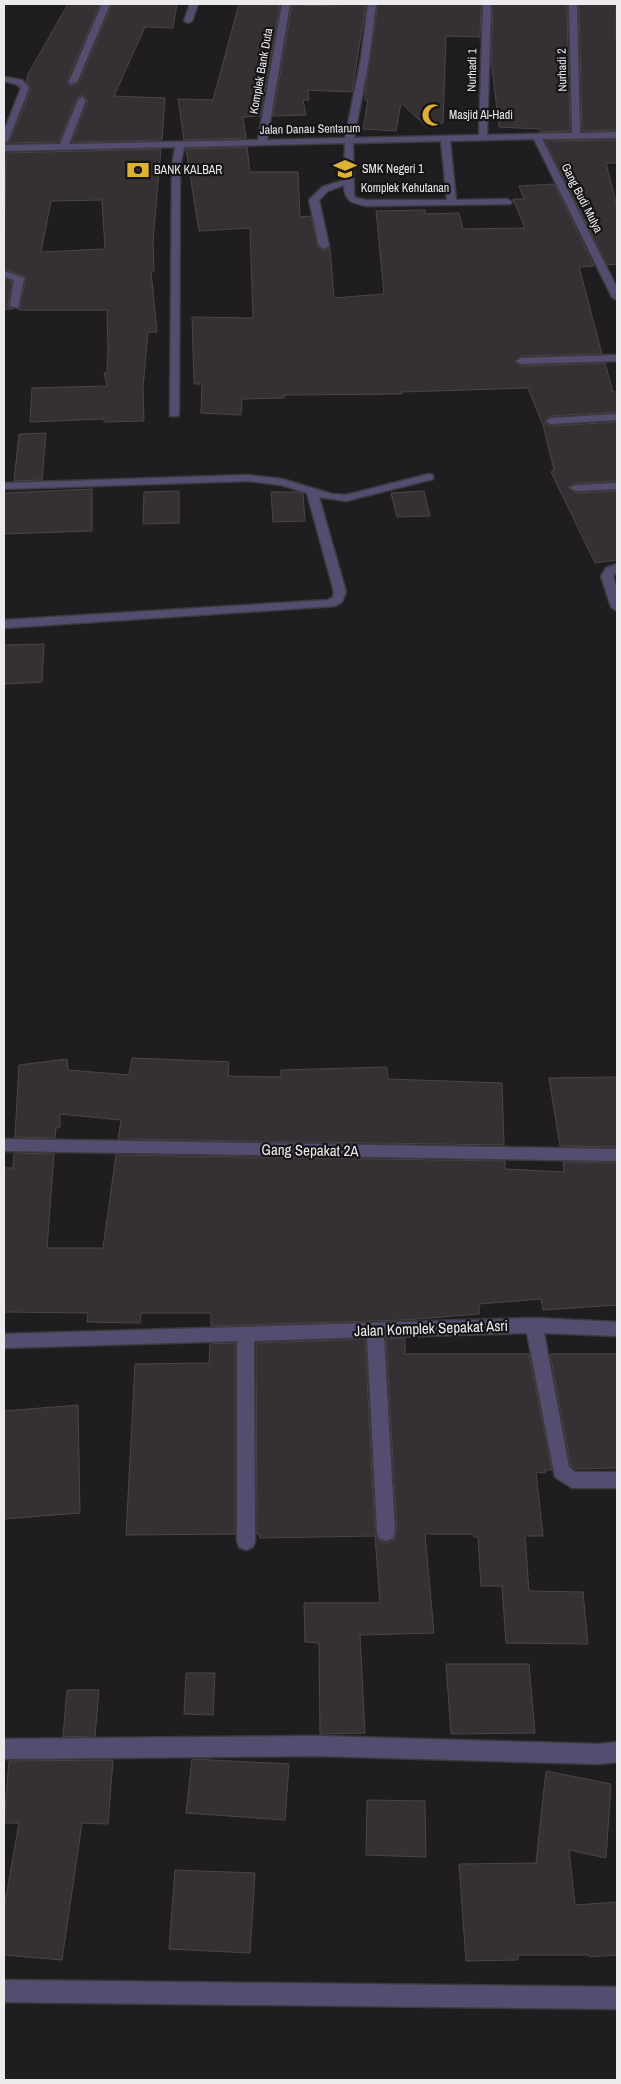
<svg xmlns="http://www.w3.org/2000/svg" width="621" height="2084" viewBox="0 0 621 2084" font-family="'Archivo Narrow',sans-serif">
	<rect width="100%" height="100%" fill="#201d21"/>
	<g fill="#353033" stroke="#4a4648" fill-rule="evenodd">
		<path d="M68,4H100L67,81L71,86L79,83L112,4H177L173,28L145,27L114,96L165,98L162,140L72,142L88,101L82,95L76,99L59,142L9,143L31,89L26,82L28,74Z"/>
		<path d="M239,4L280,5L260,116L243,117L246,138L184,140L178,99L213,100Z"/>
		<path d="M340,4H366L352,92L308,90L309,100H303L306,115L273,116L292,5L340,6Z"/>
		<path d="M378,4H481L480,37L446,36L443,123L426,126L401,103L396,131L363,129L368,100H365V92Z"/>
		<path d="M493,4H567L570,131L541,132L539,129L499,127L491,59Z"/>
		<path d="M579,4H616L617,130L582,131Z"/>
		<path d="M617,140V163H606L617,206V264L607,265L545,141Z"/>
		<path d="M247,147L250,172H298L300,217L311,216L318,248L323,251L330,248L334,298L384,294L376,211L425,210V214L459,213L463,229L525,228L513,199H524L519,186L554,184L594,266L579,267L602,354L521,356L514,362L521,366L605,363L613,392H617V412L551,416L544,422L551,426L617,422V481L576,483L568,487L576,493L617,491V560L595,563L551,472L554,470L543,425L528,388L402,392V394L284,395V398L242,399L241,415L201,413L202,384H194L192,317L253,318L250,228L199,231L186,149Z"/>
		<path d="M161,149L153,241L154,271H151L157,332H148L143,388L144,421L104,422V419L30,422L32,388L107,386L104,373H107L108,348L107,310H19L26,277L4,269L6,153ZM102,200L105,249L41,252L51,201Z"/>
		<path d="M4,279L12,281L8,306L13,309H4Z"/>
		<path d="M46,433L42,480L14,481L19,434Z"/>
		<path d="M92,489V531L4,534V493Z"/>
		<path d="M179,491V523L143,524L144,492Z"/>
		<path d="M424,491L430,516L397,517L391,493Z"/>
		<path d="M271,492H296L303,494L305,521L273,522Z"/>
		<path d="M44,644L42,682L4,684V645Z"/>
		<path d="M132,1058L229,1062L228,1076L281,1077V1070L387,1067L388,1079L502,1083L504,1145L118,1139L121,1120L60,1114V1127L56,1128L55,1138L15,1137L19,1065L67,1059L68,1070L129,1075Z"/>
		<path d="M617,1077V1147L560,1146L549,1078Z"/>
		<path d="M14,1153L54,1154L47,1248H103L116,1155L505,1161V1169L564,1172L563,1162L617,1163V1305L543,1310L541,1299L479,1304V1314L404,1320L211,1326V1313H141L140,1323L87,1322L88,1313L4,1312V1168H13Z"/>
		<path d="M405,1338V1354H529L552,1470H545V1473L536,1472L543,1536H525L529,1591L583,1592L588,1644L506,1643L502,1586H481L478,1537H474L473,1534H425L434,1633L360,1635L365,1733L320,1734L319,1643L305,1642L304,1603H380L375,1536L260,1538L259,1534H257L256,1343L365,1339L375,1532L378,1540L387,1543L394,1540L397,1532L386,1339Z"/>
		<path d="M235,1343V1534L126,1535L135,1364L209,1363L210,1344Z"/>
		<path d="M550,1354H617V1468L575,1469L571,1466Z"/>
		<path d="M78,1405L80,1513L4,1519V1411Z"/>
		<path d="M446,1664H529L535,1733L451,1734Z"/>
		<path d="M186,1673H215L213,1715L184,1714Z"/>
		<path d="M67,1690H99L95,1736L63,1737Z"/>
		<path d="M192,1759L289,1764L285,1820L186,1813Z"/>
		<path d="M113,1760L108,1824L82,1823L62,1960L4,1955V1908L19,1823H4L9,1761Z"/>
		<path d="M546,1771L611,1784L606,1858L569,1850L575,1905L617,1902V1955L590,1957L589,1955H518V1960L466,1961L459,1864L536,1863Z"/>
		<path d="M367,1800L425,1801L426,1857L366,1855Z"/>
		<path d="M175,1870L255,1873L250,1953L169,1949Z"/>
	</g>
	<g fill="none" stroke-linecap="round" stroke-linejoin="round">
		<defs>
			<g id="minor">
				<path d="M102,4H110L77,82L70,84L69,82Z"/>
				<path d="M190,4H198L192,21L188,23L184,21Z"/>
				<path d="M282,4H290L267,140L345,138L361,59L368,4H376L369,59L354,138L479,135L483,4H491L487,135L572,133L569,4H577L580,133L617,132V138L542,139L617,288V300L612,297L534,139L450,141L456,200L507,199L512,202L510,204L366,206C352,203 344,201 344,185L328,191L319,200L329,246L324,249L319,246L309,200L322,187L344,180L345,143L184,147L180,167L179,414L178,416H170L172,167L175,147L4,151V145L60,144L78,100L82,97L86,100L69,144L258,140ZM441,141L447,200H366L356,198L354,195L353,143Z"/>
				<path d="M4,77L22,80L29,88L8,141L4,144V131L21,88L16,84L4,81Z"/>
				<path d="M4,271L24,278L18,308L10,306L14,280L4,277Z"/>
				<path d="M617,355V361L521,364L516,361L521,358Z"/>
				<path d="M617,414V420L551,424L546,421L551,418Z"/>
				<path d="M429,474L433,475V479L346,501L319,497L346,592L342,602L335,606L4,628V620L328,600L333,597L334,592L307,493L281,485L247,481L4,489V483L247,475L282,479L332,494L346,495Z"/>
				<path d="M617,483V489L576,491L570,488L576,485Z"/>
				<path d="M617,564V572L613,576L617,589V611L611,607L601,576L606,568Z"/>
				<path d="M4,1139L617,1149V1161L4,1151Z"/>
				<path d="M534,1318L617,1322V1336L544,1333L569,1467L575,1472H617V1488H572L555,1477L527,1333L384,1337L395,1532L393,1538L386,1541L379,1538L377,1532L367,1337L254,1341L255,1541L253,1547L246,1550L239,1547L237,1541V1341L4,1348V1334Z"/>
				<path d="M319,1736L599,1744L617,1742V1762L599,1764L319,1756L4,1759V1739Z"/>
				<path d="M4,1980L617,1987V2009L4,2002Z"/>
			</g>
		</defs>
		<use href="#minor" stroke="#3d3a3e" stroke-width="3"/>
		<use href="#minor" fill="#554d70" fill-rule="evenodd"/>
	</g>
	<defs>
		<symbol id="mosque-bare" viewBox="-9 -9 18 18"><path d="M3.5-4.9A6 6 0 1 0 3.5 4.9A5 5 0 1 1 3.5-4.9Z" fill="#ddb133" stroke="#171417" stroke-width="2.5" paint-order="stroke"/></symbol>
		<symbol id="school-bare" viewBox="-9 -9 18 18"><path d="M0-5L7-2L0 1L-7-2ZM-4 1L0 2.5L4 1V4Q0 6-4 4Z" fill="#ddb133" stroke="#171417" stroke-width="2.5" paint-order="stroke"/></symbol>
		<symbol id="bank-bare" viewBox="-9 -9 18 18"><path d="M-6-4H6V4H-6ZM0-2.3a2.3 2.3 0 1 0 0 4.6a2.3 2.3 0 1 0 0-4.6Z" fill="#ddb133" stroke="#171417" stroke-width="2.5" paint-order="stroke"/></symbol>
	</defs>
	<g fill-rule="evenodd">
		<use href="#mosque-bare" x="417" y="99" width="32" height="32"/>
		<use href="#school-bare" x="329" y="153" width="32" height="32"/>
		<use href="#bank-bare" x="122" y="154" width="32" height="32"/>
	</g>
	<g text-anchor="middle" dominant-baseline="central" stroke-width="4.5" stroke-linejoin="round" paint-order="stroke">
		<g font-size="12" fill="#eceaed" stroke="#171417">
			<text transform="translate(472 70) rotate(-89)">Nurhadi 1</text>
			<text transform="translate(562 70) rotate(-91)">Nurhadi 2</text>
			<text transform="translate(261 71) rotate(-80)">Komplek Bank Duta</text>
			<text transform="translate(310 129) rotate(-1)">Jalan Danau Sentarum</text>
			<text x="405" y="188">Komplek Kehutanan</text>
			<text transform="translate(582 198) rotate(63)">Gang Budi Mulya</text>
		</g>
		<g font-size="12" fill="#eceaed" stroke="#171417" text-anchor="start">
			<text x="449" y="115">Masjid Al-Hadi</text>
			<text x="362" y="169">SMK Negeri 1</text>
			<text x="154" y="170">BANK KALBAR</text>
		</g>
		<g font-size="15" fill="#eceaed" stroke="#171417">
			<text transform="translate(310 1150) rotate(1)">Gang Sepakat 2A</text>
			<text transform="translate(431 1328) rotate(-2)">Jalan Komplek Sepakat Asri</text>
		</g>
	</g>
	<rect width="621" height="2084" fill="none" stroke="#eceaed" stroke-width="10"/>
</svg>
